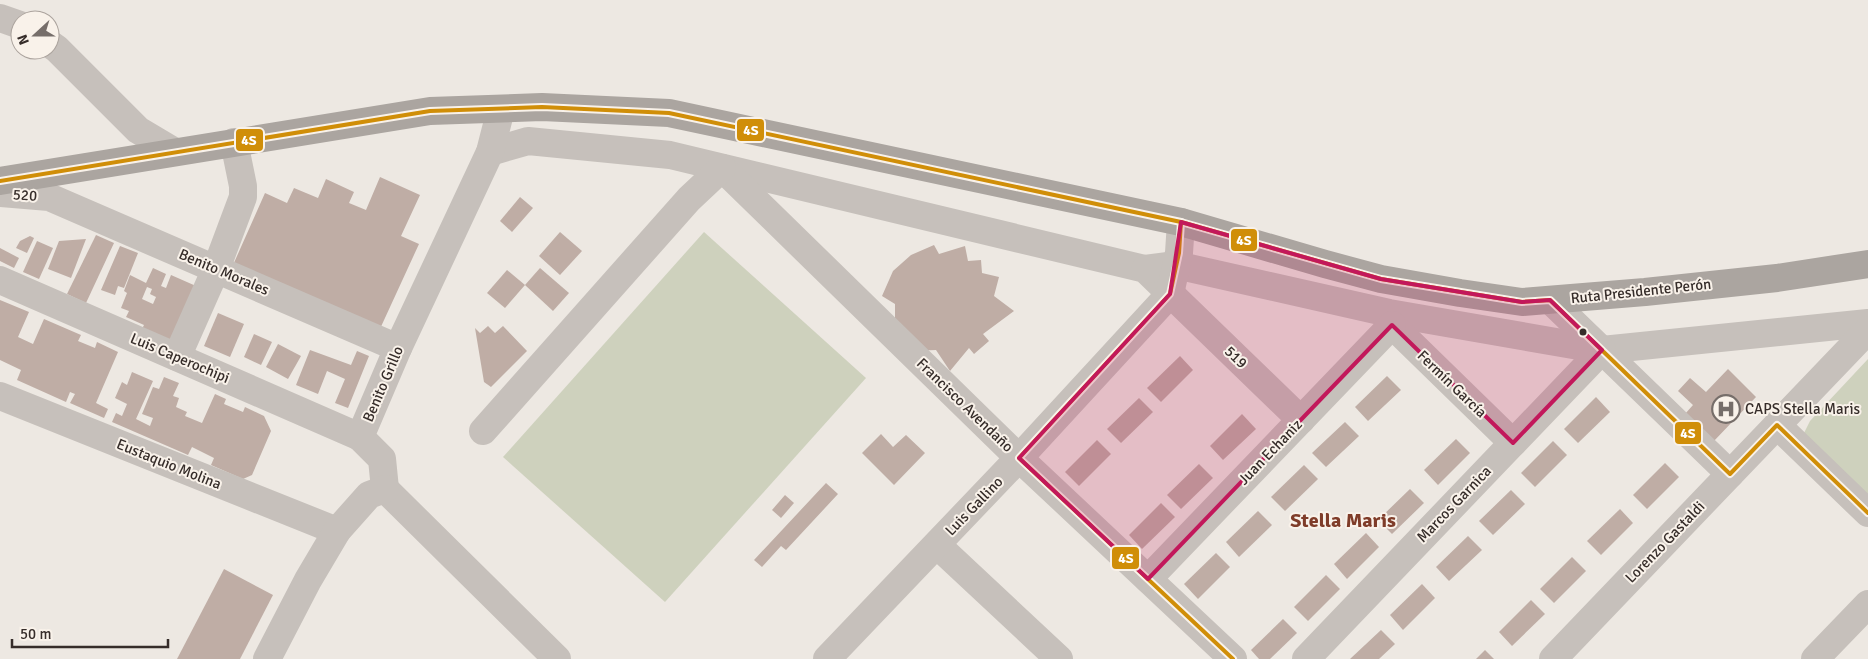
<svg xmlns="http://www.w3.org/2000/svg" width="1868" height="659" viewBox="0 0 1868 659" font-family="Signika,sans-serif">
	<rect width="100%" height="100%" fill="#ede8e2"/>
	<g fill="#ced1bd">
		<path d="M704,232L866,378L665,602L503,457Z"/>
		<path d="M1868,359V503L1801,439L1810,421Z"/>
	</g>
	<g fill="#bfada5" fill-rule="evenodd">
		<path d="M380,177L420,195L401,236L419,244L379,331L233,265L265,193L287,203L294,188L318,198L326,179L354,192L349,203L366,210Z"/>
		<path d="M520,197L533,208L512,232L500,221Z"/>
		<path d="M560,232L582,251L560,275L539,256Z"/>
		<path d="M96,235L114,243L86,303L67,294Z"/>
		<path d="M30,236L34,238L27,253L16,248L20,241Z"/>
		<path d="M86,239L71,278L48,269L59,241Z"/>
		<path d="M37,241L53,248L39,279L23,272Z"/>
		<path d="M934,245L939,254L965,246L968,261L981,260L982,273L999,277L994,296L1014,311L983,334L989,341L974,354L969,348L950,371L936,350L911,351L895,333V304L882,296L893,271L911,255Z"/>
		<path d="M120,246L138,253L124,288L118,286L115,295L101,290Z"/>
		<path d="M0,248L19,258L14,268L0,261Z"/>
		<path d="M153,268L166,274L161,286L166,288L171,275L196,286L172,342L142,329L144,325L126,317L129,311L121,308L127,293L124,291L130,275L146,283ZM147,287L152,289L150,294L156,297L153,304L142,299Z"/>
		<path d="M540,268L569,293L553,311L525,285Z"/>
		<path d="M507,270L525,285L505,308L487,293Z"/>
		<path d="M0,300L29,312L18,337L33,344L44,319L81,335L78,341L95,348L97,342L118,352L96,403L108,409L104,418L70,403L75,394L70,392L66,402L17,380L21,370L0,360Z"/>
		<path d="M218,313L244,324L230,357L204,346Z"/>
		<path d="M488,326L495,333L503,326L527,351L491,387L484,382L475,328L480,333Z"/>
		<path d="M254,334L272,342L261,365L244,357Z"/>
		<path d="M278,344L301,356L288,379L266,367Z"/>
		<path d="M310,350L351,365L357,351L369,356L348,408L335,403L345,379L327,371L318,394L296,385Z"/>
		<path d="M1180,356L1193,370L1161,402L1147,388Z"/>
		<path d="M1728,369L1756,397L1713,442L1685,414L1693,405L1678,391L1690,378L1706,392Z"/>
		<path d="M132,372L153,381L136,419L150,426L153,418L142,414L153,387L159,389L164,377L179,383L173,396L179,398L176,407L187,412L185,416L202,423L215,394L226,399L224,404L243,412L245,407L264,416L271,431L252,475L243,479L211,465L214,458L192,447L188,455L112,422L116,413L122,416L127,404L115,398L122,382L127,385Z"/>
		<path d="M1387,376L1401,390L1368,421L1355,407Z"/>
		<path d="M1596,397L1610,412L1578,443L1564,429Z"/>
		<path d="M1139,398L1153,412L1121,443L1107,429Z"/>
		<path d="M1242,414L1256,429L1223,460L1210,446Z"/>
		<path d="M1345,422L1359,436L1326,467L1312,453Z"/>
		<path d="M881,434L893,447L906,435L925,453L894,485L862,453Z"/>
		<path d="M1456,439L1470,453L1438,485L1424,470Z"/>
		<path d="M1097,440L1111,454L1079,486L1065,472Z"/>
		<path d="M1553,441L1567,455L1535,487L1521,473Z"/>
		<path d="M1665,463L1679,477L1647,509L1633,495Z"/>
		<path d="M1199,464L1213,478L1181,509L1167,495Z"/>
		<path d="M1304,465L1318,479L1285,511L1271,497Z"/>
		<path d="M826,483L838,494L786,550L781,546L762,567L754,560Z"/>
		<path d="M1410,489L1424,503L1392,534L1378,520Z"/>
		<path d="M1511,490L1525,504L1493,535L1479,521Z"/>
		<path d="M785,495L794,503L781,518L772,510Z"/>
		<path d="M1161,503L1175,517L1142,549L1129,535Z"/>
		<path d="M1620,509L1633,523L1601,555L1587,541Z"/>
		<path d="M1258,511L1272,525L1239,557L1226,542Z"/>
		<path d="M1366,533L1379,547L1347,579L1334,564Z"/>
		<path d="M1468,536L1482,550L1449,581L1436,567Z"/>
		<path d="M1216,553L1230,567L1198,599L1184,584Z"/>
		<path d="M1572,557L1586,571L1554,603L1540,589Z"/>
		<path d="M224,569L273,595L240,659H177Z"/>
		<path d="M1326,575L1340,589L1308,621L1294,607Z"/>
		<path d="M1422,584L1435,598L1403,630L1390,615Z"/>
		<path d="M1531,600L1545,614L1512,646L1499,632Z"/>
		<path d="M1283,619L1297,633L1270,659H1259L1251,650Z"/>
		<path d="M1381,630L1395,644L1379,659H1350Z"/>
		<path d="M1485,650L1494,659H1476Z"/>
	</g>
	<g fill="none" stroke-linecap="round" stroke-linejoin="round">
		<g stroke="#c6c0bb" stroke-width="28">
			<path d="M0,18L20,25"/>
			<path d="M50,44L57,49L138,130L175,152"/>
			<path d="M490,152L528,141L670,155L1145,269L1301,420"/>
			<path d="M722,168L1019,458L1233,659"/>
			<path d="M0,193L49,197L398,348"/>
			<path d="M1145,269L1176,265L1389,313L1602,350L1868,323"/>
			<path d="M0,280L360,437"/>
			<path d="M1550,300L1730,474"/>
			<path d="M1392,325L1513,443"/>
			<path d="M177,357L216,269L243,197V186L234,142"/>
			<path d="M0,396L337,531"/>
			<path d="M1777,425L1868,513"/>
			<path d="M483,431L689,199L722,168"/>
			<path d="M385,489L382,459L360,437L398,348L490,152L501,109"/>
			<path d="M385,489L557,659"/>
			<path d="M937,545L1059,659"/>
			<path d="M1148,579L1392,325"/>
			<path d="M267,659L308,580L337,531L369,495L385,489"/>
			<path d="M827,659L1019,458L1170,294L1179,253L1181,222"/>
			<path d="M1306,659L1602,350"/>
			<path d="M1553,659L1868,330"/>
			<path d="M1815,659L1868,604"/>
		</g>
		<path stroke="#aba5a0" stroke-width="28" d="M0,181L430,111L542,107L669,113L1181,222L1325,264L1381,279L1460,293L1522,302L1645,292L1777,278L1868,264"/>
		<defs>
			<g id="bus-1">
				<path d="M0,181L430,111L542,107L669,113L1181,222L1381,279L1522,302L1550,300L1730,474L1777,425L1868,513"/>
				<path d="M1181,222L1179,253L1170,294L1019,458L1233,659"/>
			</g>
		</defs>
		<use href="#bus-1" stroke="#f9f2ea" stroke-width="8"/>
		<use href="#bus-1" stroke="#d08e08" stroke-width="4"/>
	</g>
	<path fill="#c2185b" fill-opacity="0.2" stroke="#c2185b" stroke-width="4" stroke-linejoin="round" d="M1181,222L1381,279L1522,302L1550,300L1602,350L1513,443L1392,325L1148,579L1019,458L1170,294Z"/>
	<defs>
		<symbol id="hospital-ring" viewBox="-11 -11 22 22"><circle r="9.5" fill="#f9f2ea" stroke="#766e6a" stroke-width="1.5"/><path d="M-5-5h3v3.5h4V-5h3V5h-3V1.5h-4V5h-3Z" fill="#766e6a"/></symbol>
	</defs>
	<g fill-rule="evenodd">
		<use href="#hospital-ring" x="1710" y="393" width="32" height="32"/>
	</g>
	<circle fill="#362d2a" stroke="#f9f2ea" stroke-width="2" cx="1583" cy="332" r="4.5"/>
	<g text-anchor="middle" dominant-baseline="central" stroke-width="4" stroke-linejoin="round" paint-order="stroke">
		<g font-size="15" fill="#362d2a" stroke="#f9f2ea">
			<text transform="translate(25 195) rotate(4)">520</text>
			<text transform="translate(224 272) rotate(23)">Benito Morales</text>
			<text transform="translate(1641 291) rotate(-6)">Ruta Presidente Perón</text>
			<text transform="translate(1236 357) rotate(44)">519</text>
			<text transform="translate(180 358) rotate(23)">Luis Caperochipi</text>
			<text transform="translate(383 384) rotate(-67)">Benito Grillo</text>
			<text transform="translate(1452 384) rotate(44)">Fermín García</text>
			<text transform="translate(965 405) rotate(44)">Francisco Avendaño</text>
			<text transform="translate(1270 452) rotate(-46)">Juan Echaniz</text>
			<text transform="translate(169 464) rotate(22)">Eustaquio Molina</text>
			<text transform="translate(1454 504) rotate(-46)">Marcos Garnica</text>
			<text transform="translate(974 506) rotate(-46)">Luis Gallino</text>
			<text transform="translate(1665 542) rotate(-46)">Lorenzo Gastaldi</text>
		</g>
		<g font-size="15" fill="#362d2a" stroke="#f9f2ea" text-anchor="start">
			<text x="1745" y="409">CAPS Stella Maris</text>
		</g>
		<g font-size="20" font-weight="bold" fill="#7f3c29" stroke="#f9f2ea">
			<text x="1343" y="520">Stella Maris</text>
		</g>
	</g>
	<g stroke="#f9f2ea" stroke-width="2">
		<rect x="736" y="118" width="29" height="24" rx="5" fill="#d08e08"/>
		<rect x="235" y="128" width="29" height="24" rx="5" fill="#d08e08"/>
		<rect x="1230" y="228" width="28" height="24" rx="5" fill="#d08e08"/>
		<rect x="1674" y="421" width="28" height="24" rx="5" fill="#d08e08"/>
		<rect x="1111" y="546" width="29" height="24" rx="5" fill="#d08e08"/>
	</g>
	<g font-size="14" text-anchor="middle" font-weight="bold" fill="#fff">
		<text x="751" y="135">4S</text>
		<text x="249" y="145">4S</text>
		<text x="1244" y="245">4S</text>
		<text x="1688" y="438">4S</text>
		<text x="1126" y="563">4S</text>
	</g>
	<g transform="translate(35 35) rotate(249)"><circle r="24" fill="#f9f2ea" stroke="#aba39d"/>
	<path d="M0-4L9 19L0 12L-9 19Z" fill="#766e6a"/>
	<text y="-8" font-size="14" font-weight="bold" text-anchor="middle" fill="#362d2a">N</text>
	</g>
	<path d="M12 639v8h156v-8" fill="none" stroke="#362d2a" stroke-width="2.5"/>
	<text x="20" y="639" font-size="15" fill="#362d2a" stroke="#f9f2ea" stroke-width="4" paint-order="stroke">50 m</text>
</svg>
